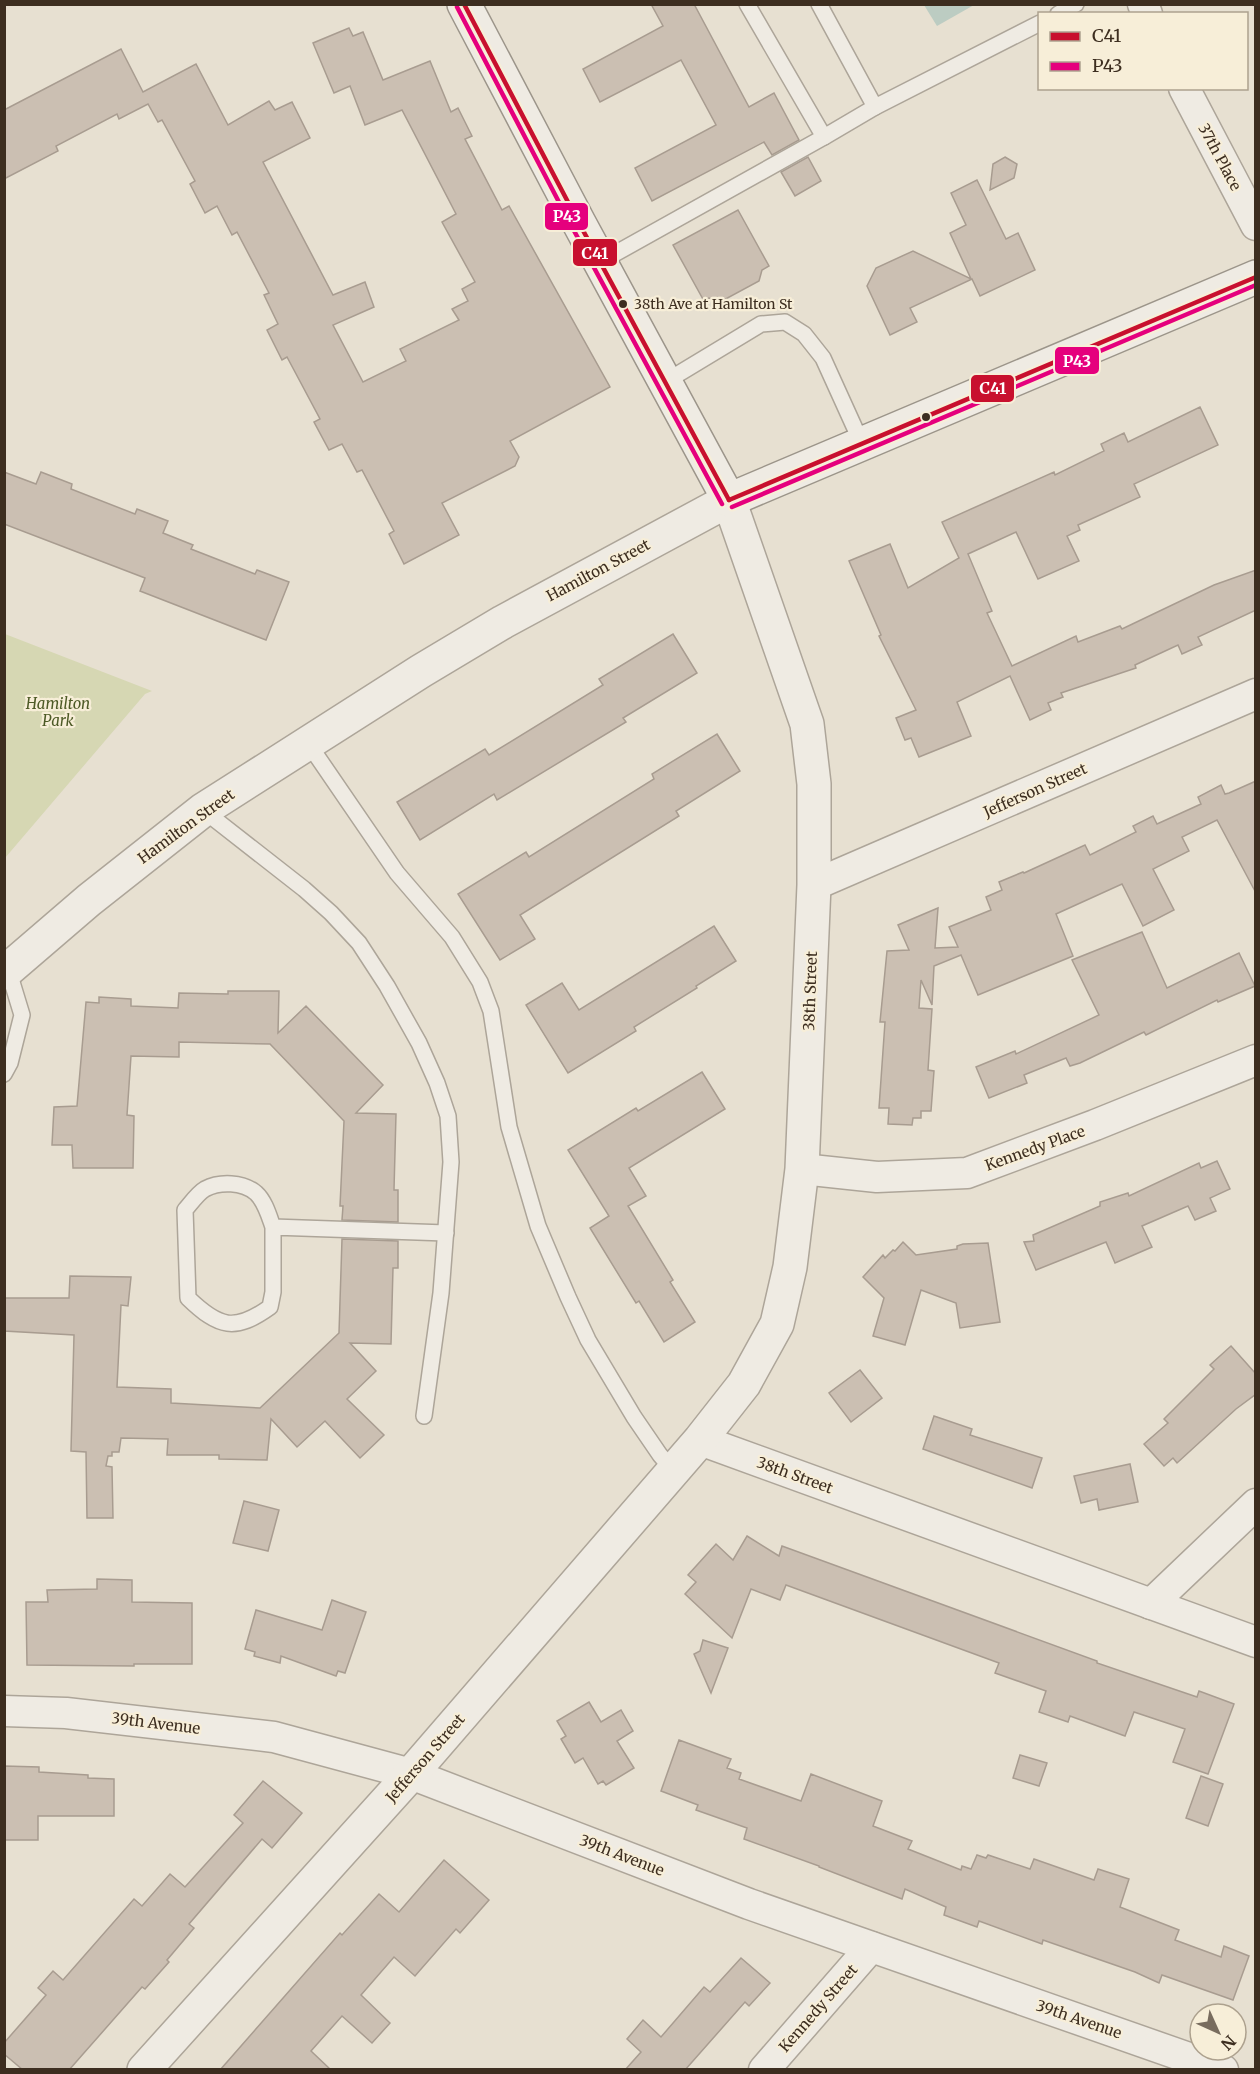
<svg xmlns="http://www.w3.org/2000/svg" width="1260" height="2074" viewBox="0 0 1260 2074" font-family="Merriweather,serif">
	<rect width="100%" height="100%" fill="#e7e0d1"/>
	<path fill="#d6d7b3" d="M5,634L152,691L145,694L5,858Z"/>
	<path fill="#bcccc2" d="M924,5H974L937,26Z"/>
	<g fill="#cbbfb2" stroke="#a89c90" stroke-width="1.5">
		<path d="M651,4H694L749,107L774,93L799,140L772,155L764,142L652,201L635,168L716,125L681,60L600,102L583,69L663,26Z"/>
		<path d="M349,28L353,36L363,32L383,80L430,61L451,112L458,108L472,136L465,139L502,210L509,206L610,387L510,441L519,457L515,466L442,503L459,535L404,564L389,534L394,531L362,470L357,472L342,444L329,450L314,422L320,419L287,357L282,360L267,330L278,324L264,295L269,293L237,232L232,235L217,206L205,213L190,184L195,181L162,120L158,122L148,104L119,119L117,114L56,146L58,151L4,179V110L121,49L143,92L196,64L228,125L269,101L275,110L292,102L310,138L263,162L333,295L365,282L374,307L333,325L363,382L406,361L400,349L459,320L452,309L468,301L462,289L475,282L442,222L456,214L402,110L365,125L350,86L334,93L313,43Z"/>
		<path d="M808,157L821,181L795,196L781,172Z"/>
		<path d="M1005,157L1017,164L1014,178L990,190L993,164Z"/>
		<path d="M977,180L1006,239L1018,233L1035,270L980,296L972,279L910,308L917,322L890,335L867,286L876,268L913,251L971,279L950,233L966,225L951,193Z"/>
		<path d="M738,210L769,266L762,270L759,281L722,301L709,298L704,301L673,245Z"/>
		<path d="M1200,407L1218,445L1134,484L1140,497L1078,525L1080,530L1067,536L1079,561L1038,579L1016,532L968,554L992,611L987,613L1012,666L1076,636L1078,642L1120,626L1122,629L1214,585L1256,570V610L1198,637L1202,645L1182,654L1178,645L1135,665L1136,668L1061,693L1063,697L1048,703L1051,710L1030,720L1010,676L957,702L971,736L919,757L911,738L905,740L896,718L916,710L879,636L881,635L849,561L890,544L908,588L959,558L942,522L1054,472L1055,475L1104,451L1101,444L1124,433L1128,442Z"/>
		<path d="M4,472L36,484L41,472L72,484L71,489L135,514L137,509L168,521L163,533L193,545L191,549L255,574L257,570L289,582L266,640L140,591L145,578L4,524Z"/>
		<path d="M673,634L697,673L623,718L626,722L497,800L494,794L420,840L397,802L485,749L489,755L603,685L599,679Z"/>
		<path d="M717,734L740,771L676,811L679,816L520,915L535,939L500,960L458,894L526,852L529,857L654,779L652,774Z"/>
		<path d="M1256,781V893L1217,820L1182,837L1189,851L1153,869L1174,910L1143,926L1122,884L1056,914L1073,956L978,995L961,955L934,966L932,1005L921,980L919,1008L932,1009L928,1070L934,1071L931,1111H921V1118H913L912,1125L888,1124L889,1108H879L885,1022H880L887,951L909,950L898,925L938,908L935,948L958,947L949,927L991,910L986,897L1002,890L999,882L1023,872L1024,873L1085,845L1090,855L1136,832L1133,826L1153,816L1157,824L1201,804L1198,797L1221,785L1225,794L1229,793Z"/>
		<path d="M714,926L736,961L696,986L697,988L634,1027L636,1031L568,1073L526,1005L562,983L579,1010Z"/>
		<path d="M1142,932L1167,988L1239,953L1255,986L1218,1002L1217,1000L1146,1035L1144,1032L1080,1063L1070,1066L1066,1058L1024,1075L1027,1083L989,1098L976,1067L1015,1051L1016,1054L1099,1015L1072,960Z"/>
		<path d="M228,991H279L278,1033L306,1006L383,1085L356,1113L396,1114L394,1190H398V1222L342,1220L343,1206H340L344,1121L270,1044L179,1042V1057L131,1056L127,1115L134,1116L133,1168H73L72,1145H52L54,1107L77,1106L86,1002L99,1003V997L131,999V1006L178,1008L179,993L228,994Z"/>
		<path d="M702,1072L725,1109L629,1168L646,1196L628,1206L673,1280L670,1282L695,1322L664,1342L639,1301L636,1303L590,1228L609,1216L568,1150L636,1108L638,1111Z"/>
		<path d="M1217,1161L1230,1189L1210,1198L1216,1211L1195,1220L1188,1206L1142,1226L1152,1247L1115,1263L1106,1242L1036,1270L1024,1242L1034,1241L1033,1235L1100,1206V1202L1128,1193L1129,1196L1199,1163L1201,1168Z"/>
		<path d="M342,1239L398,1241V1268H393L391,1344L350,1343L376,1371L347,1399L384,1435L360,1458L325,1421L297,1447L271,1419L267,1460L219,1459V1455H167L168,1439L121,1438L119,1452H112V1456H108L106,1466L112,1467L113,1518H87L86,1452L71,1451L74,1335L4,1331V1298H69L70,1276L131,1277L128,1306L121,1305L117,1387L171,1389V1403L260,1408L339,1333Z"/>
		<path d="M903,1242L916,1255L957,1249V1246L963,1244L988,1243L1000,1322L960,1328L956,1303L921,1290L905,1345L873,1336L884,1298L863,1277L883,1255L885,1258L893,1250L895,1251Z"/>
		<path d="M1231,1346L1256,1374V1394L1236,1409L1177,1463L1173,1458L1164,1466L1144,1444L1168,1423L1164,1419L1214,1369L1210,1365Z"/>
		<path d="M860,1370L882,1398L851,1422L829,1393Z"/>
		<path d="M934,1416L972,1429L970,1435L1042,1458L1032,1488L923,1449Z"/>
		<path d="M1130,1464L1138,1502L1099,1510L1097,1499L1081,1503L1074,1476Z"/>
		<path d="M244,1501L279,1510L268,1551L233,1543Z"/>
		<path d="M747,1536L779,1556L782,1546L1097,1661V1663L1197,1697L1199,1691L1234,1704L1208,1774L1173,1762L1185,1729L1134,1712L1125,1736L1070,1716L1068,1722L1039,1712L1046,1691L995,1673L999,1663L786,1585L780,1600L751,1589L732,1638L685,1594L696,1582L688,1575L716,1544L733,1560Z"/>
		<path d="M97,1579L132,1580V1602L192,1603V1664H134V1666L27,1665L26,1602H48L47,1590L97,1589Z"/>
		<path d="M332,1600L366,1612L345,1673L338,1671L336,1676L281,1656L280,1663L254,1656L255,1652L245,1649L256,1610L322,1630Z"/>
		<path d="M703,1640L728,1648L711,1693L694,1654L700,1651Z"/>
		<path d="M589,1702L601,1722L621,1710L633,1731L617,1741L634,1768L606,1785L603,1781L598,1784L583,1758L575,1763L561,1739L566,1736L557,1721Z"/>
		<path d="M679,1740L731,1759L727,1768L741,1773L739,1779L801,1801L811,1774L882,1801L873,1826L912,1841L908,1849L961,1870L962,1866L971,1869L977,1855L986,1858L988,1855L1030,1869L1034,1859L1094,1880L1098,1869L1129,1879L1120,1907L1179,1930L1175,1940L1221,1957L1224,1946L1249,1956L1233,2000L1162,1975L1159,1983L1135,1972L1043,1940L1042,1944L979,1921L977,1927L944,1915L946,1907L905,1889L902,1899L819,1867V1866L744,1839L747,1828L696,1810L698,1805L661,1791Z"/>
		<path d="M1020,1755L1047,1763L1039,1786L1013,1778Z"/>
		<path d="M4,1766L39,1767V1772L88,1775V1778L114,1779V1816H38V1840H4Z"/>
		<path d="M1201,1776L1223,1784L1208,1826L1186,1818Z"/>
		<path d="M263,1781L302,1813L272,1848L262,1839L189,1924L194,1928L167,1960L169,1962L145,1989L142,1987L69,2070H23L4,2054V2043L46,1995L38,1988L53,1971L63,1980L134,1899L142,1906L170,1874L185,1887L243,1823L234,1815Z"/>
		<path d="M444,1860L489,1900L460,1933L456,1929L415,1976L394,1957L361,1995L390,2023L372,2043L342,2016L311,2051L331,2070H220L340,1933L342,1935L379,1894L399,1912Z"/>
		<path d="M741,1958L770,1983L749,2006L745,2002L685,2070H625L641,2052L627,2039L643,2020L661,2037L704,1987L710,1992Z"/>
	</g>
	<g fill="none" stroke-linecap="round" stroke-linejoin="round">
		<defs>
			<g id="service">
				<path d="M747,4L824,137"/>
				<path d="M819,4L875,107L1040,23"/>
				<path d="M1058,14L1076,4"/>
				<path d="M600,262L824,137L875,107"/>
				<path d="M665,382L761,324L785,322L804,334L823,358L862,444"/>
				<path d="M308,743L397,873L452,937L480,982L491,1011L509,1127L538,1226L568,1297L588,1340L634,1417L660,1455L674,1471"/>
				<path d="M203,810L304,889L331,913L359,943L387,986L419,1043L437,1083L448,1116L451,1162L441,1293L424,1416"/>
				<path d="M4,1074L10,1063L22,1015L8,969"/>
				<path d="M273,1227V1292L270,1307C235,1332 219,1328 188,1298L185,1210C191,1203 198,1193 205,1189C220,1181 243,1182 256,1193C265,1201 269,1216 273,1227L446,1233"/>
			</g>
			<g id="minor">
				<path d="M1143,4L1147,14"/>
				<path d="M1184,88L1256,225"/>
				<path d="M814,885L1256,694"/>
				<path d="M802,1169L877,1177L967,1173L1095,1125L1256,1060"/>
				<path d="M700,1440L1256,1642"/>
				<path d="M1151,1604L1256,1504"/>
				<path d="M4,1711L66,1713L274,1737L411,1774L749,1904L1223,2070"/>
				<path d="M764,2070L871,1947"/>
			</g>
			<path id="tertiary" d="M4,973L89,900L203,810L421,671L503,622L729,500L807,724L814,784V885L802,1169L790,1267L777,1324L744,1384L700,1440L411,1774L144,2070"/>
			<path id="secondary" d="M464,4L579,223L729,500L1256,277"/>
		</defs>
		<use href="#service" stroke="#ada599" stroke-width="18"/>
		<use href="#minor" stroke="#ada599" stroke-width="33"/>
		<use href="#tertiary" stroke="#ada599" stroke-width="36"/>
		<use href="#secondary" stroke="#9c958a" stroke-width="36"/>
		<use href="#service" stroke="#efebe3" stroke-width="15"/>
		<use href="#minor" stroke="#efebe3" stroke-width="30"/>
		<use href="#tertiary" stroke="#efebe3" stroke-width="33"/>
		<use href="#secondary" stroke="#efebe3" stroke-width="33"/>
		<defs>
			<g id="bus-1">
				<path d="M464,4L579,223L729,500"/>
				<path d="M729,500L1256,277"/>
			</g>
			<g id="bus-2">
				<path d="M457,7L572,227L722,504"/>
				<path d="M732,507L1256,285"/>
			</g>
		</defs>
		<use href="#bus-1" stroke="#f7eed8" stroke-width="9"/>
		<use href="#bus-2" stroke="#f7eed8" stroke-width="9"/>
		<use href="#bus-1" stroke="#c8102e" stroke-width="4.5"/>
		<use href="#bus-2" stroke="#e5007d" stroke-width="4.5"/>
	</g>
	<g fill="#3d2e20" stroke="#f7eed8" stroke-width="2">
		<circle cx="623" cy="304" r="5"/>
		<circle cx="926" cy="417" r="5"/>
	</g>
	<g text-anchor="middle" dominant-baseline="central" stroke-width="4.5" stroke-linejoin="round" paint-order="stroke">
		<g font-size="14" fill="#3d2e20" stroke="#f7eed8" text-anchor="start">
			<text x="634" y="304">38th Ave at Hamilton St</text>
		</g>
		<g font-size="15" fill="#3d2e20" stroke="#f7eed8">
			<text transform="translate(1220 157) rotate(62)">37th Place</text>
			<text transform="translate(598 570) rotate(-28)">Hamilton Street</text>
			<text transform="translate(1035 790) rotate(-24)">Jefferson Street</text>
			<text transform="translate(186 826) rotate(-36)">Hamilton Street</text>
			<text transform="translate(810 991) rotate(-88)">38th Street</text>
			<text transform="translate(1035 1148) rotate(-20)">Kennedy Place</text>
			<text transform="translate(795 1475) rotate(20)">38th Street</text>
			<text transform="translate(156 1723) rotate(7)">39th Avenue</text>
			<text transform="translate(425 1758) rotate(-49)">Jefferson Street</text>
			<text transform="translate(622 1855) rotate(21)">39th Avenue</text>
			<text transform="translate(818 2008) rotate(-49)">Kennedy Street</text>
			<text transform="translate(1079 2019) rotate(19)">39th Avenue</text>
		</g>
		<g font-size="15" font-style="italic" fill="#4d5a26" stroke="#f7eed8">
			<text x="58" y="703">Hamilton<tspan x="58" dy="17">Park</tspan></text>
		</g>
	</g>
	<g stroke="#f7eed8" stroke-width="2">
		<rect x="544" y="202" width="45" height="29" rx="6" fill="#e5007d"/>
		<rect x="572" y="238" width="46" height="29" rx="6" fill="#c8102e"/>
		<rect x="1054" y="346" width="46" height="29" rx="6" fill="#e5007d"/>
		<rect x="970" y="374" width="45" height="29" rx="6" fill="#c8102e"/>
	</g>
	<g font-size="16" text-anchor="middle" font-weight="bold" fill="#fff">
		<text x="567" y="222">P43</text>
		<text x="595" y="259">C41</text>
		<text x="1077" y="367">P43</text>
		<text x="993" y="394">C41</text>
	</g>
	<rect width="1260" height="2074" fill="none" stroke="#3d2e20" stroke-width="12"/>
	<rect x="1038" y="12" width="210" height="78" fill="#f7eed8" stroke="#ada18e" stroke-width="1.5"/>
	<rect x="1050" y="32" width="30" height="9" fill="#c8102e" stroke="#ada18e" stroke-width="1.5"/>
	<text x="1092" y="42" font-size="18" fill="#3d2e20">C41</text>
	<rect x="1050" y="62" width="30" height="9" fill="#e5007d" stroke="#ada18e" stroke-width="1.5"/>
	<text x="1092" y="72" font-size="18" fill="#3d2e20">P43</text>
	<g transform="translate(1218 2032) rotate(135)"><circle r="28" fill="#f7eed8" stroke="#ada18e" stroke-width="1.5"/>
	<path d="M0-4.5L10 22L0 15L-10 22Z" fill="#786c5e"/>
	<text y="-9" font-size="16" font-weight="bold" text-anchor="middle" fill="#3d2e20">N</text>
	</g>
</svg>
